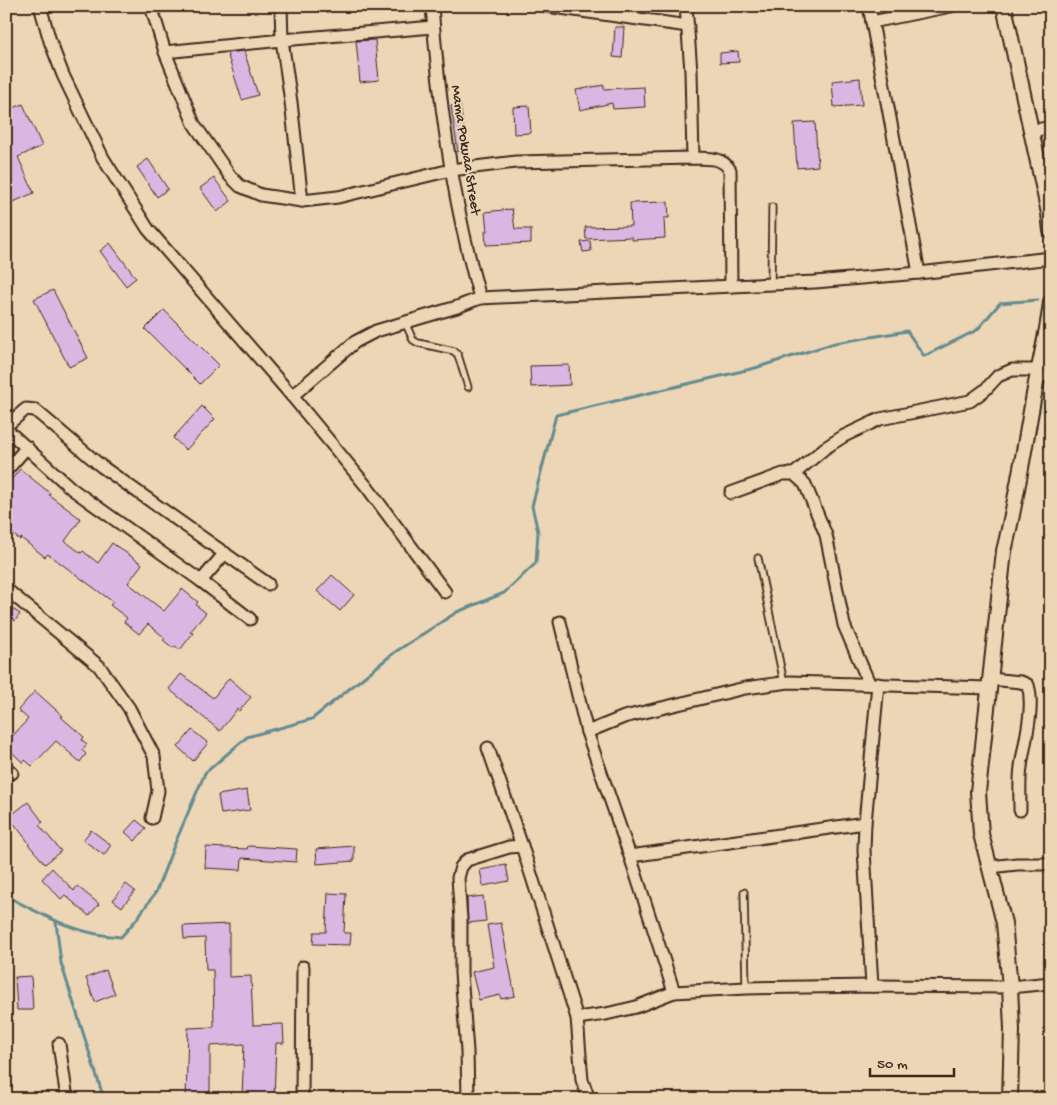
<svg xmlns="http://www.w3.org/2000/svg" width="1057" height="1105" viewBox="0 0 1057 1105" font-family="'Gochi Hand',sans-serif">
	<rect width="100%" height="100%" fill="#edd6b5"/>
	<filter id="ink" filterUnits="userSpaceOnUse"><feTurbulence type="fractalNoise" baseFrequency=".02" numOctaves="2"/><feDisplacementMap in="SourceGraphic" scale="10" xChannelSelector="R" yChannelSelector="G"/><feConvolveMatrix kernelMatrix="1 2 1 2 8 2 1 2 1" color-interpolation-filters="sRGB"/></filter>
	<g filter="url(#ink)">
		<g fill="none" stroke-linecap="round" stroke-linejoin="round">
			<g stroke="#648b91" stroke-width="3">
				<path d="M6,896C43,915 79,936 121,937L136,920L156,892L173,848L205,773L247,737L312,719L395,652L457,612L504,593L536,563L538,532L532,506L556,415L755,368L835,343L907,331L924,356L977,330L1000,303L1038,300"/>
				<path d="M56,922L61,963L104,1099"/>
			</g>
		</g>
		<g fill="#d9b7e2" stroke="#3b2a1e">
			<path d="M615,27H624L622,58L613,57Z"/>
			<path d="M375,40L379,80L360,82L356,41Z"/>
			<path d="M244,51L258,95L242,100L227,53Z"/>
			<path d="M738,51L739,62L720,63V53Z"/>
			<path d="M860,78L862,105L834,107L832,81Z"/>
			<path d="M604,85V89L644,87L645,107L613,109L612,103L580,110L576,90Z"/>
			<path d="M23,104L42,146L18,157L34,193L6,205V111Z"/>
			<path d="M460,105L467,151L458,152L451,106Z"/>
			<path d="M529,106L531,133L514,134L513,107Z"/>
			<path d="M815,122L818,166L797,168L794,123Z"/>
			<path d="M148,159L168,189L157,197L137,167Z"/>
			<path d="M214,178L231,201L217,212L200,188Z"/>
			<path d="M668,202L669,218H664L665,238L632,240V237L586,239L585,227L631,226L630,203Z"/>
			<path d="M512,209L515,229H531V243L486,245L485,231H487L485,212Z"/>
			<path d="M590,241L591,251L583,252L581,242Z"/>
			<path d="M110,243L136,278L126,286L100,251Z"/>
			<path d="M53,290L88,358L69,367L34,299Z"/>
			<path d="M164,310L219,365L200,384L145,329Z"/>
			<path d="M569,365L570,385L531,387L530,366Z"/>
			<path d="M202,406L215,419L186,450L173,438Z"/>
			<path d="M20,469L50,493L49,495L81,519L65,541L81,553L83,551L98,563L112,543L142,564L128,583L164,611L182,589L198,602L196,605L206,613L190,632L193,633L180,650L175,646L173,648L163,640L165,638L148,624L139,634L124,622L127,618L110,605L113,602L48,554L45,557L21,538L20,540L6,529V499L11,492L6,488V486Z"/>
			<path d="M332,575L354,595L340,611L317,591Z"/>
			<path d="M10,607L20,614L15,621L6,614Z"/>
			<path d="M181,674L213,698L229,678L251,697L239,711L237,709L220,731L169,689Z"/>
			<path d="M35,691L63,716L61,717L84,737L82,740L87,744L82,750L86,754L80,762L56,741L32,766L25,760L23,763L9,749L12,747L7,742L28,719L18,710Z"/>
			<path d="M192,730L208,743L193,761L178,747Z"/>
			<path d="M247,790L250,810L221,814L218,795Z"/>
			<path d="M28,802L43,822L39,825L61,851L45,864L28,844L29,843L9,817Z"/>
			<path d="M136,820L146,828L135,841L125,832Z"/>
			<path d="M91,830L111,845L104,855L83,840Z"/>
			<path d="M248,846L297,849L296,862L242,858L241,870L205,868L206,847L247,849Z"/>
			<path d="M354,846V861L317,864L316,849Z"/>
			<path d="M506,865L509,881L483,886L480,870Z"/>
			<path d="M52,868L74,891L77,886L99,904L89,916L65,895L61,899L42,879Z"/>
			<path d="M126,884L135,891L122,907L113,900Z"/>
			<path d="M328,893L346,894L344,933H351L350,945L313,944L314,932H326Z"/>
			<path d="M483,896L486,921L468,923L467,898Z"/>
			<path d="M501,923L515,996L501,999L500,995L479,1000L472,972L494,967L487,925Z"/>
			<path d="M229,924V977L251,976L253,1025L283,1024L284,1043H276L274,1099H242L244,1044L210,1046V1099H186L188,1028L214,1027L213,970H206L205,938L184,939L183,926Z"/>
			<path d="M106,970L115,994L95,1002L86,978Z"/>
			<path d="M31,976L33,1010H17L15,977Z"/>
		</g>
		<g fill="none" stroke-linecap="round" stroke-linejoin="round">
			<defs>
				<g id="service">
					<path d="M771,284L772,207"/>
					<path d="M405,322L413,340L418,343L454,351L458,355L468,387"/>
					<path d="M758,558L784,683"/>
					<path d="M744,892L746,988"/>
				</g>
				<g id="minor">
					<path d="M40,6L50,41L63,75L103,158L148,229L292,396L367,487L445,592"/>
					<path d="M151,6L165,52L194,124L230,176L240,186L261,195L302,201L338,197L451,170L516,162L693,158C708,159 721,156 730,170L731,286"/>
					<path d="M281,6L282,40L291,102L302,201"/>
					<path d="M432,6C439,104 453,203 480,298"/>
					<path d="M546,6L688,26"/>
					<path d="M686,6L691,71L693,158"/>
					<path d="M869,6L919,273"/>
					<path d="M872,22L951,6"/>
					<path d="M165,52L282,40L433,27"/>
					<path d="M1032,131L1051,127"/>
					<path d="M1037,376H1051"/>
					<path d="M292,396L355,342L376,331L457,307L480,298L815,282L919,273L1051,258"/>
					<path d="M6,426L26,409L35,410L101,466L268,584"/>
					<path d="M6,429L72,489L201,581L250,619"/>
					<path d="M6,471L27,447"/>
					<path d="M794,474L825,448L844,436L880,419L970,401L985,390L998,376L1012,370H1039"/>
					<path d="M731,493L783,474H794L805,484L826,535L844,625L869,683"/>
					<path d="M201,581L225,553"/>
					<path d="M6,589L99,666L129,708L154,756L158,791L152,818"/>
					<path d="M560,622L587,732L630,856L674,992"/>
					<path d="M990,679L1021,682L1028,685C1035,709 1024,743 1021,767C1019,781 1020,796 1020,810"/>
					<path d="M587,732L624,717L745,688L789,682L989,688"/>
					<path d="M488,748L522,846"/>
					<path d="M6,768L12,773"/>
					<path d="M630,856L865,823"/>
					<path d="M990,867L1017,864H1051"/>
					<path d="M872,986L864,850L865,823L878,684"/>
					<path d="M577,1018L606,1014L636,1007L674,992L746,988L872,986L1010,987L1051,983"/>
					<path d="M59,1044L67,1099"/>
					<path d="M302,1099L303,967"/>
					<path d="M468,1099L467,1051L461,973V920L458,878L461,867L467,860L509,847L522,846L577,1018L582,1080L589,1099"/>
				</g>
				<g id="tertiary">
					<path d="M1004,6L1049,213L1051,231"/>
					<path d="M1010,1099L1012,1029L1010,987L1004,923L981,834L978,792L1004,551C1017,498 1025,443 1035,389C1040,360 1048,331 1051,302"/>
				</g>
			</defs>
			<use href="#service" stroke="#3b2a1e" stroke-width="9"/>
			<use href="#minor" stroke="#3b2a1e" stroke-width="15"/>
			<use href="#tertiary" stroke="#3b2a1e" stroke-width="18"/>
			<use href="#service" stroke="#edd6b5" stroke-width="5.5"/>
			<use href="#minor" stroke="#edd6b5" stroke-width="11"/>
			<use href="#tertiary" stroke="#edd6b5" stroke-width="14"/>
		</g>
	</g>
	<g text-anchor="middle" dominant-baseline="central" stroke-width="4" stroke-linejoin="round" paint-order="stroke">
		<g font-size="15" fill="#3b2a1e" stroke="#edd6b5">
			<text transform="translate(465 150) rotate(81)">Mama Pokuaa Street</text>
		</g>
	</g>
	<rect width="1057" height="1105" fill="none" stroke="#edd6b5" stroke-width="25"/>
	<rect x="12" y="12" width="1032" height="1080" fill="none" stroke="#3b2a1e" stroke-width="2" filter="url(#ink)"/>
	<path d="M870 1068v8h84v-8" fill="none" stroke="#3b2a1e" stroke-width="2.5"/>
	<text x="877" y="1068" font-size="15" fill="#3b2a1e" stroke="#edd6b5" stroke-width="4" paint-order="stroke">50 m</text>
</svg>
